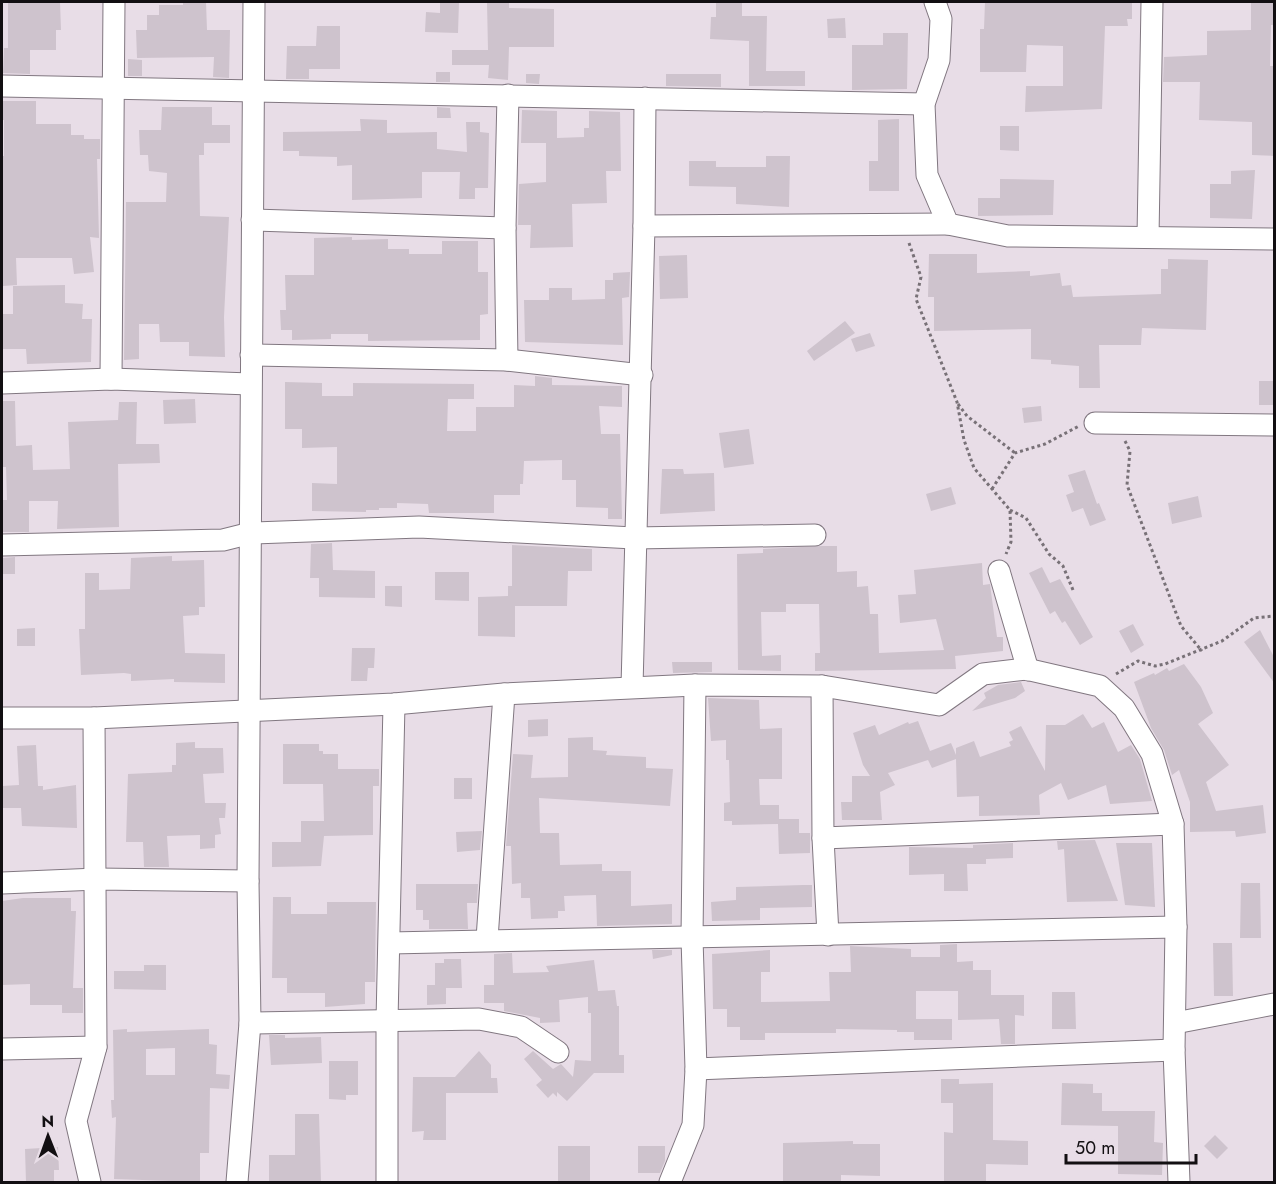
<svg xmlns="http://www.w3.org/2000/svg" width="1276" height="1184" viewBox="0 0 1276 1184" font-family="Jost,sans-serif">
	<rect width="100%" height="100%" fill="#e8dde7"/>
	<g fill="#cec3cd" fill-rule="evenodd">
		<path d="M8,2H60L61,30H56V50H30V74L3,73L4,48H8Z"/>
		<path d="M183,2H206L207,30H230L229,78L213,77L214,57L137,58L136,30H147V15H159V5H183Z"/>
		<path d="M440,2H459L458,33L425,32L426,12L440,13Z"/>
		<path d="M487,2H509V8L554,9V47H509L508,80L488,78L489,65H452V50H488Z"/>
		<path d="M716,2H742V16H767L766,71H805V86H749V41L710,39L711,17H716Z"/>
		<path d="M985,2H1132V19H1127L1128,26H1105L1102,109L1025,112L1026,86H1063V46L1027,45L1026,72H980V29H984Z"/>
		<path d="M1251,2H1275V25H1271L1270,66H1275V156L1252,155V122L1199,120L1200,82H1163L1164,57L1207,55V31L1251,30Z"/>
		<path d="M845,18L846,38H828L827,19Z"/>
		<path d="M317,26H340V69H309V79H286L287,46H316Z"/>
		<path d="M883,33H908L907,89L852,90V45H883Z"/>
		<path d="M128,59L142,60V76H128Z"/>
		<rect x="436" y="72" width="14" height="10"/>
		<path d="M526,74H540L539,84L526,83Z"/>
		<path d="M666,74H721V87L666,86Z"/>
		<path d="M2,101H36V124H71V135H84V139H100V159H97L99,238L90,237L94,272L74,274L72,258H16L17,285L3,286L2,156H4V120H2Z"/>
		<path d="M162,107H212V125H230V143H204V155H199L200,216L229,217L224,317L225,357L189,356V342H160L159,324H139V359L124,360L126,202H166L167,173L149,171L148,155H140L139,130H161Z"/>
		<path d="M437,107L450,108L451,118H437Z"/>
		<path d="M522,110L557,111V138L584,137V128H589V111L620,112L621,171H606L607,203L572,204L573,247L530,248L531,225H518L519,184L546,182V143H521Z"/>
		<path d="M360,119L387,120V133L437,132V149L467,152L466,122H480V132L489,133L488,188H475V199H459L460,172H422V198L352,200V165L337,166V157L299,156V151H283V132L361,131Z"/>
		<path d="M899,119V191H869V161H878V120Z"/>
		<path d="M1000,126H1019V151L1000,150Z"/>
		<path d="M766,156H790L789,207L736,204V187L689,186V161H716V167H766Z"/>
		<path d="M1255,170L1252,219L1210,218V184H1231V171Z"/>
		<path d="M1000,179L1054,180L1053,215L978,216V198H1000Z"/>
		<path d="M352,237V240L388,239V249H409V254H442V241H478V272H488V314L480,315V340L368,341V334H331V339L292,340V330H281L280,310H286L285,275H314V238Z"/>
		<path d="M929,254H977V273L1030,271V276L1060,273L1062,286L1071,285L1073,297L1161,294V269H1168V259L1208,260L1206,330L1142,328L1141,345H1099L1100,388H1079V366L1051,364V360L1031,359V329L934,331V297H928Z"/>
		<path d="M687,255L688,298L660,299L659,256Z"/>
		<path d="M630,272L629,297L622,298L623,345L525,342L524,300H549V288H572V300L605,299V280H613V273Z"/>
		<path d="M65,285V303L83,304L82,319H92L91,362L27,364L26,349H2V314H13V286Z"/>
		<path d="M845,321L855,333L814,361L807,351Z"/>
		<path d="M870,333L875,346L856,352L851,339Z"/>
		<path d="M535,376L552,378V385L622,386V407L599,406L601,434H620L622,519H608V508L576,507V480H562V460L524,461L523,484H520V495H494V513H429L428,504L397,503V508H379V510H366V512L312,511V483L337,484V447L302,448V429H285V382L322,383V396H353V383L474,384V399H448L447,431H476V407H514V385L535,386Z"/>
		<rect x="1259" y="381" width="16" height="24"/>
		<path d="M195,399L196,423L164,424L163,400Z"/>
		<path d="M2,401H15L16,446L32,445L33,470L70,469L68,422L118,420L119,402H137L136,444H159L160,463L118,464L119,527L57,529L58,501H29V532H2V500H7L6,467H2Z"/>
		<path d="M1041,406L1042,421L1024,423L1022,408Z"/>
		<path d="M749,429L754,464L724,468L719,433Z"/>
		<path d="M662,469H683L684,474L714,473L715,511L660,514Z"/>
		<path d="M1085,470L1097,504L1099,503L1106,520L1090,526L1083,508L1072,512L1066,495L1074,492L1068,475Z"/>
		<path d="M951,487L956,504L931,511L926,494Z"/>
		<path d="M1198,496L1202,517L1172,524L1168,503Z"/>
		<path d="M332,543L333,570L375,571V598L319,597V578H310L311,544Z"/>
		<path d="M512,545L592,549V571H568L567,606H515V637L478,636V597L508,596V586H512Z"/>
		<path d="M821,546H837V572L857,571V587L868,586L870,614H878L879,653L944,650L936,619L900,623L898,595L916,594L914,570L982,563L983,585L990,584L997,637H1003V651L955,656L956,669L815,671V653H820L819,604H786V612H761L762,656L781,655V671L738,670L737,554L763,553V549Z"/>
		<path d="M172,556V561L204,560L205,607H199V615L183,616L185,653L225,654V683L174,682V679L131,681V674L124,673L81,675L79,629H85V573H99V590L130,589L131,558Z"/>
		<path d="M15,557V574H2V558Z"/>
		<path d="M1042,567L1050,583L1060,579L1093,637L1080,645L1065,621L1062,623L1055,611L1050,614L1029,573Z"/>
		<path d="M435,572H469V601L435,600Z"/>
		<path d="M385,586H402V607L385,606Z"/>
		<path d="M1133,624L1144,645L1131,653L1119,631Z"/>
		<path d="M35,628V646H17V629Z"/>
		<path d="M1260,630L1275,659V684L1244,642Z"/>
		<path d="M352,648H375L374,668H368L367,681H351Z"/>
		<path d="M672,662H712V672L673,673Z"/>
		<path d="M1184,664L1201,687L1213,713L1198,724L1229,765L1206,782L1216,811L1263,805L1266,833L1236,837L1235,831L1190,832V802L1179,770L1172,775L1164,750L1151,728L1134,682L1154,673L1155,675L1167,668L1169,671Z"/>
		<path d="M1021,682L1025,691L1015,698L972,711L986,698L984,693L998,685Z"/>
		<path d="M708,698L759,700L760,729L782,728V779H759L760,805H779V819H799V833H810V853L779,854L778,824L732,825V821H724V803L730,802L729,760H726V740L711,741Z"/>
		<path d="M1083,714L1092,728L1104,722L1118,752L1131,745L1140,759L1152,801L1110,804L1106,785L1068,800L1061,783L1039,795L1040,815L979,816V796L957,797L956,759L932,768L928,760L888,773L895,785L880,792L882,820H842L841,802H852V776H870L863,765L853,733L875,725L879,735L908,722L909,724L918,721L930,751L951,743L956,755V748L974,741L980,757L1011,746L1009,742L1013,740L1009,732L1021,726L1045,771L1046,725H1065Z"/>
		<path d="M548,719V736L528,737V720Z"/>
		<path d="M593,737V750L607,751L606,755L646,757V768L673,769L670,806L539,798L540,833H559L560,865L602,864V871H631V906L672,904V924L597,926L596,895L564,896L565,911H558V918L531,919L530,898H521V883L512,884L511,846H506L513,754L533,755L531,778L568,777V738Z"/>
		<path d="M195,742V748H223L224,773L203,774L205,803H226L225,818H219L221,834L215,835V848L200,849V835L167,836L169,867H144L143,842H126L128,774L172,772V765H176V743Z"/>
		<path d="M283,744H319V751H323V754H338V769H379V786H373V835L324,836L321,866L272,867V842H301V821H324L323,784H283Z"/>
		<path d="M36,745L38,786H43V790L76,785L77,828L22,826L21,808H2V786L19,785L17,746Z"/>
		<rect x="454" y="778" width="18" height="21"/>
		<path d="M482,831L480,850L457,852L456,832Z"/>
		<path d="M1095,840L1118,901L1067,902L1064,849L1058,850L1057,841Z"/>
		<path d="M1013,843V858L986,859V864H967L968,891H944V874L909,875V847L973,848V845Z"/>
		<path d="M1116,843H1152L1155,907L1125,905Z"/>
		<path d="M1241,883H1260L1261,938H1240Z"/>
		<path d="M416,884H478L477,903H467L468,929H429V920H423V910H416Z"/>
		<path d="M803,885H812V907L760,908V920L712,921L711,902L736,900V887Z"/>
		<path d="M273,897H291V914H327V902H376L375,982H365V1004L325,1007V993H287V978H272Z"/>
		<path d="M23,898H71V911H76L73,988H83V1013H62V1005H30V984L2,985V901Z"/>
		<path d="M1213,943H1232L1233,996H1214Z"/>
		<path d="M957,944V962L973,961V970H991V995H1024V1016L1015,1015V1044H1001L999,1019L958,1020V991H916V1019H952V1040H914V1032H897V1030L836,1029V1033H765V1040H740V1027H727V1009H713L712,954L770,950V972H761V1002L830,1001L829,972H851L850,946L911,949V957H940V945Z"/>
		<path d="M652,950H672V955L653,959Z"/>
		<path d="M512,953L513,973L549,972L546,966L594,960L598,991L615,990L617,1006H619V1055H624V1073H594L567,1101L557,1092V1097L553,1093L548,1098L536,1085L542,1080L524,1059L533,1051L553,1069L561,1064L573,1077L575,1060L591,1061V1013H588V997L559,1000L560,1022L540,1023V1018L504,1011V1003H484V985H494V954Z"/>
		<path d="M444,959H461L462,988H446V1004L427,1005V985H435V963H444Z"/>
		<path d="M144,965H166V990L114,989V971H144Z"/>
		<path d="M1052,992H1075L1076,1029H1052Z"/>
		<path d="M127,1029V1032L209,1029V1044L217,1045L216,1074L230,1075L229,1089L210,1088L209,1153H200V1182L114,1179L116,1117L112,1118L111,1100H114L113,1030ZM175,1048V1075H146V1049Z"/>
		<path d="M269,1035H285V1038L321,1037L322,1063L271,1065Z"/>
		<path d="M479,1051L491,1065V1078H497L498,1093H446V1140H423L424,1131L412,1132L413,1077H455Z"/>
		<path d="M329,1061H358V1095H346V1100L329,1099Z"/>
		<path d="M941,1079H959V1084L993,1083V1140L1028,1141V1165L986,1164V1182H944V1132L953,1133V1103H941Z"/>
		<path d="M1062,1083L1093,1084V1093H1102V1111H1155L1154,1142L1163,1143L1162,1175L1118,1174V1126L1061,1125Z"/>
		<path d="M295,1114H319L321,1182H269V1155H295Z"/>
		<path d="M1215,1135L1228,1148L1217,1159L1204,1146Z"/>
		<path d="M853,1141V1144H880V1176L841,1175V1181H783V1143Z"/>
		<rect x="558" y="1146" width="32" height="36"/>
		<path d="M638,1146H665V1161L660,1173H638Z"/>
		<path d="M58,1147L59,1170H54V1182H26L25,1149Z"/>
	</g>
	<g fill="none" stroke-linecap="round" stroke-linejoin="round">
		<defs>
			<g id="minor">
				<path d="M935,2L941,19L939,60L924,104L927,175L948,224L1008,236L1274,239"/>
				<path d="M2,86L924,104"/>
				<path d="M252,220L505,228"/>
				<path d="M644,226L645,98"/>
				<path d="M1148,237L1152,2"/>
				<path d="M251,355L507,360L642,375"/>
				<path d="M507,360L505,228L508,95"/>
				<path d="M111,379L114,2"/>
				<path d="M2,383L111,379L250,384"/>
				<path d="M1095,423L1274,425"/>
				<path d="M2,545L223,540L251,533L419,527L634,538L815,535"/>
				<path d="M999,571L1028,670"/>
				<path d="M822,686L823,838L828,935"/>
				<path d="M632,687L644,226L948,224"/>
				<path d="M2,718H94L394,704L504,694L695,685L822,686L939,705L983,674L1026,669L1100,686L1124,708L1152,754L1173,824L1176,927L1174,1050L1179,1182"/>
				<path d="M823,838L1173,824"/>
				<path d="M2,883L97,879L248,881"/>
				<path d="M487,939L504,694"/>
				<path d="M390,943L1176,927"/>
				<path d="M250,1023L479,1019L521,1027L558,1052"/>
				<path d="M1175,1023L1274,1004"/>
				<path d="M2,1049L96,1047"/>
				<path d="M696,1069L1174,1050"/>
				<path d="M90,1182L76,1121L96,1047L94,718"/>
				<path d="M237,1182L250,1023L248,881L254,2"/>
				<path d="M387,1182V1021L394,704"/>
				<path d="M670,1182L693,1125L696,1069L692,938L695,685"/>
			</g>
		</defs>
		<use href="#minor" stroke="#817780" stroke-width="23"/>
		<g stroke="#787177" stroke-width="3" stroke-dasharray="3 3" stroke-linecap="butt">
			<path d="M909,243L921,277L916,299L957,402L964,440L974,468L1010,510L1011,542L1006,554"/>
			<path d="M958,404L967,416L1015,453"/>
			<path d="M1125,441L1130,451L1127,485L1181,626L1202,651"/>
			<path d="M992,489L1015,453L1045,444L1079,426"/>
			<path d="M1010,510L1026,518L1049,554L1063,566L1073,590"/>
			<path d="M1116,674L1138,661L1155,666L1165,664L1222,641L1254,618L1274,616"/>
		</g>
		<use href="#minor" stroke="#fff" stroke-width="21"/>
	</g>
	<rect width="1276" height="1184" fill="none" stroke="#120f12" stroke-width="6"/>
	<g transform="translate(48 1136) rotate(359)" stroke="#e8dde7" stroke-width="4.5" paint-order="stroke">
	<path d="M0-4.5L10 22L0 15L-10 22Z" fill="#120f12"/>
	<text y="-9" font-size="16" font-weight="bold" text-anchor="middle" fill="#120f12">N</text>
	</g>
	<path d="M1066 1154v9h130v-9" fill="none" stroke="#120f12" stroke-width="3"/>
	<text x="1075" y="1154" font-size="18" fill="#120f12" stroke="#e8dde7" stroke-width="4.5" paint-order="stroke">50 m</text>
</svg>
